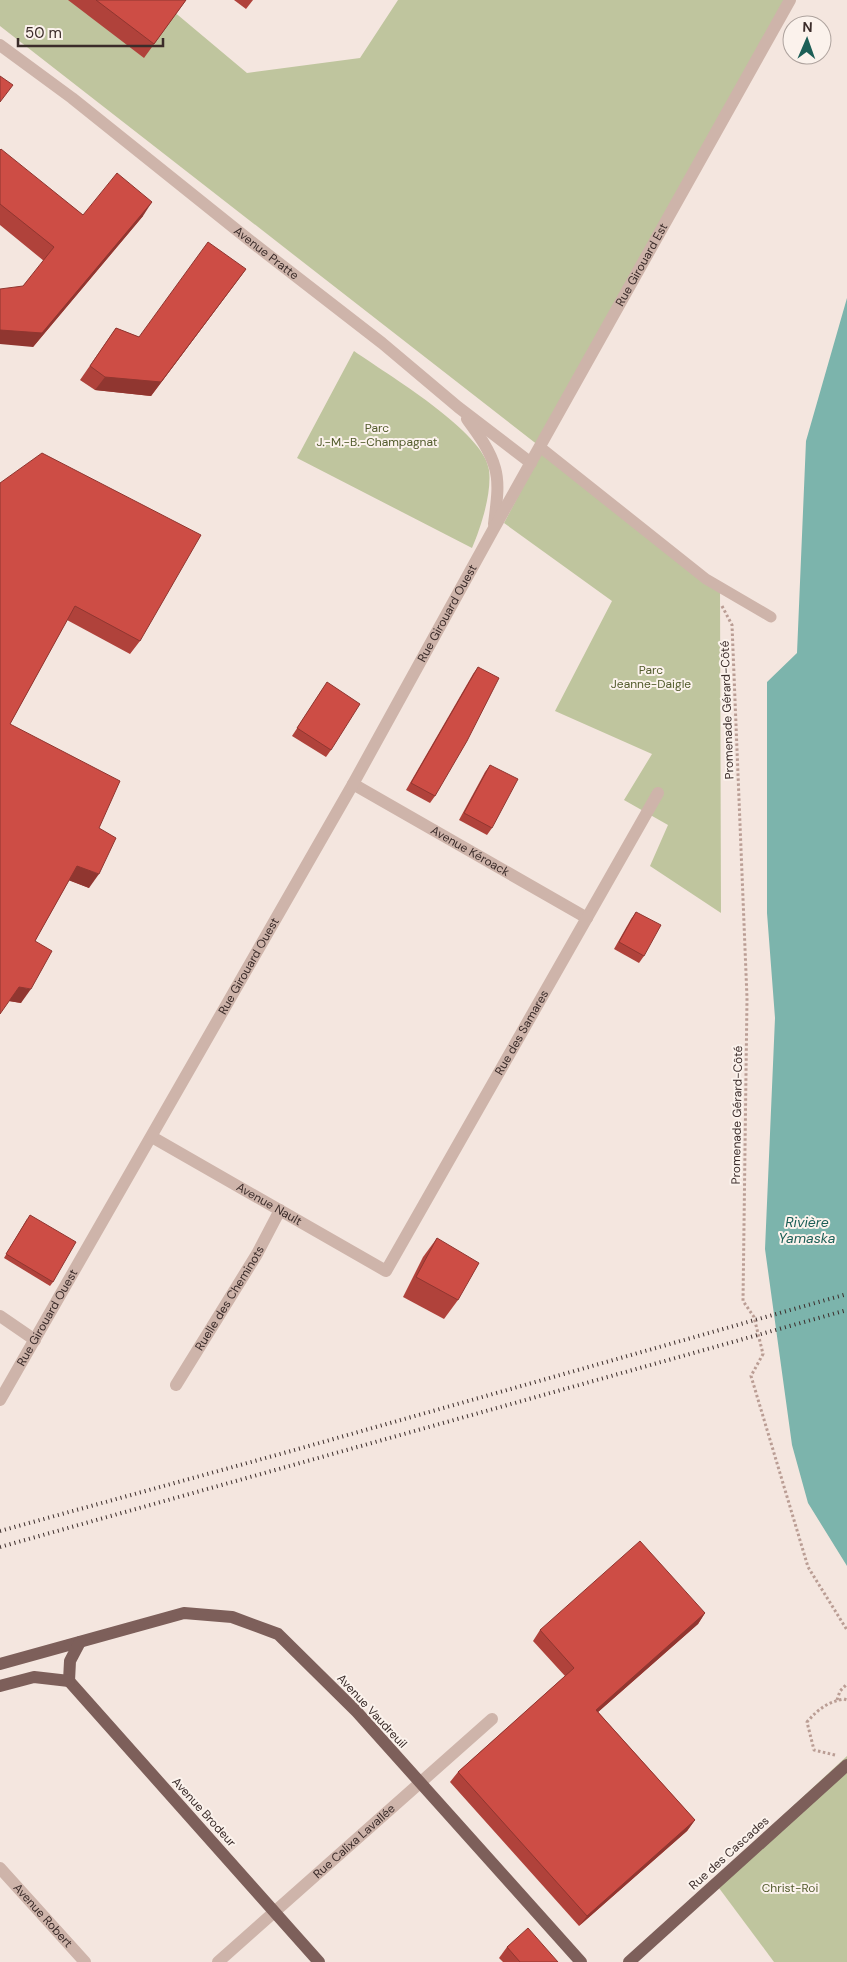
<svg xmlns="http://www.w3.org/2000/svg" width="847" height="1962" viewBox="0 0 847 1962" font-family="'DM Sans',sans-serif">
	<rect width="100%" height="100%" fill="#f4e6df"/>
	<g fill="#bfc59e">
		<path d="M0,0H160L247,73L360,58L398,0H789L543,449L720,586L721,913L650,866L668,825L624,800L652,754L555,711L612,601L504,523L543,449L0,26Z"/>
		<path d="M354,351C385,373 485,432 489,470C492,493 481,527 472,548L297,458Z"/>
		<path d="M847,1756V1962H774L713,1880Z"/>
	</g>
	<path fill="#7cb4ac" d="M847,298V1566L808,1503L792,1445L765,1249L775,1018L767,913V682L797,653L806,441Z"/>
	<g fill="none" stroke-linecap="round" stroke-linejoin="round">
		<g stroke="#ba9d94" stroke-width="3" stroke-dasharray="2.5 2.5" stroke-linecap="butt">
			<path d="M722,606L732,625L747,998L743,1301L754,1317L763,1354L751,1376L808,1567L847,1630"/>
			<path d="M837,1700L840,1691L847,1684"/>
			<path d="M835,1755L814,1750L807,1722C818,1709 828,1702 844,1699L847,1700"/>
		</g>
		<path stroke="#ceb4aa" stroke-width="11" d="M540,447L706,579L771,617"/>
		<g stroke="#ceb4aa" stroke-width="12">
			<path id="s1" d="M353,784L587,918"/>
			<path id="s2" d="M152,1137L386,1271L658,793"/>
			<path d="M0,1316L35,1340"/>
			<path id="s3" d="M176,1385L257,1254L280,1210"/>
			<path id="s4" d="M0,1868L85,1962"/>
			<path id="s5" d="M218,1962L492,1719"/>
		</g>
		<g stroke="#ceb4aa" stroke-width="12">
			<path id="s6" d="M0,45L72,98L253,243L382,343L458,407L531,463"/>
			<path d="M467,419C478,434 490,450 495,468C500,485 496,506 494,524"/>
			<path id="s7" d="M0,1400L353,784L493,530L790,0"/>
		</g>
		<g stroke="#7d5f5a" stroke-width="12">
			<path d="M0,1664L184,1613L232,1617L278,1634L357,1712L581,1962"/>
			<path d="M69,1681L319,1962"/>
			<path d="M69,1681L70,1661L80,1642"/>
			<path d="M0,1686L34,1677L69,1681"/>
			<path d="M629,1962L847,1765"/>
		</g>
		<g stroke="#3b2c2a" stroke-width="4" stroke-dasharray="1 4" stroke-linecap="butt">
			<path d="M0,1531L291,1451L847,1294"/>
			<path d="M0,1547L847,1310"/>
		</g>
	</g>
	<g fill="#b0423b">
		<path d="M68,0H186L144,58Z"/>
		<path d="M234,0H253L246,9Z"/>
		<path d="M0,150L83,215L143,216L33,347L23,286L44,261L0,225Z"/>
		<path d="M246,269L151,396L95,390L80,380L116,328L139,337Z"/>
		<path d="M0,483L140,641L130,654L67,620L10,724L99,828L89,888L69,880L35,941L21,1003L9,1001Z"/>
		<path d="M478,667L435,796L430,803L406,790L473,674Z"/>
		<path d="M322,690L331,750L326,757L292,736Z"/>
		<path d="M490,765L492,828L487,835L459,820L485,772Z"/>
		<path d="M636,912L644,956L639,963L614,949L631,919Z"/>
		<path d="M27,1219L53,1282L50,1286L4,1258Z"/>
		<path d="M437,1238L458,1300L444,1319L403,1297L423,1257Z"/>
		<path d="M705,1613L698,1624L598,1712L695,1820L687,1831L579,1926L450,1782L458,1772L565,1676L533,1641L540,1630Z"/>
		<path d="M507,1947L558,1962H503L499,1958Z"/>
	</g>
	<g fill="#903630">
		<path d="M152,202L143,216L33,347L0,344V330Z"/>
		<path d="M246,269L151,396L95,390L105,377Z"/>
		<path d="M77,866L99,874L89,888L68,880Z"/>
		<path d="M19,987L31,989L21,1003L9,1001Z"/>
		<path d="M705,1613L698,1624L589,1720L596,1710Z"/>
		<path d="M695,1820L687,1831L579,1926L587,1916Z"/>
	</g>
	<g fill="#cd4d45" stroke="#903630">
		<path d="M96,0H186L154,44Z"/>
		<path d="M0,76L13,85L0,102Z"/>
		<path d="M1,149L83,215L117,173L152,202L42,333L0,330V289L23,286L54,247L0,204V150Z"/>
		<path d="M208,242L246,269L161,382L105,377L90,366L116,328L139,337Z"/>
		<path d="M42,453L201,535L140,641L75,606L10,724L120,781L99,828L116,838L99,874L77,866L35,941L52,951L31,989L19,987L0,1014V483Z"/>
		<path d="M478,667L499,678L467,741L435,796L411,783Z"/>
		<path d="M327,682L360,704L331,750L297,728Z"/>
		<path d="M490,765L518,779L492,828L464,813Z"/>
		<path d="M636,912L661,925L644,956L619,942Z"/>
		<path d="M30,1215L76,1242L53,1282L6,1254Z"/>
		<path d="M437,1238L479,1263L458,1300L416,1277Z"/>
		<path d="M640,1541L705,1613L596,1710L695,1820L587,1916L458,1772L574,1668L540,1630Z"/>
		<path d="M528,1928L558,1962H520L507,1947Z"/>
	</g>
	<g text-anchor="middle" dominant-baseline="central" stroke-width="4" stroke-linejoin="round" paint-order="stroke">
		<g font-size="12" fill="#3b2c2a" stroke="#fbf2ec">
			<text stroke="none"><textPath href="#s6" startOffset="338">Avenue Pratte</textPath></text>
			<text stroke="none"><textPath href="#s7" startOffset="1304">Rue Girouard Est</textPath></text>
			<text stroke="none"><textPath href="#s7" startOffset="905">Rue Girouard Ouest</textPath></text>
			<text transform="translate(727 710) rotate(-92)">Promenade Gérard-Côté</text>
			<text stroke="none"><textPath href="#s1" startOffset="135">Avenue Kéroack</textPath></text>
			<text stroke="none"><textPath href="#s7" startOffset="500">Rue Girouard Ouest</textPath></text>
			<text stroke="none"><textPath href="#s2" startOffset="544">Rue des Samares</textPath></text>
			<text transform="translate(737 1115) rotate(-89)">Promenade Gérard-Côté</text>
			<text stroke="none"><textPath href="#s2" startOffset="135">Avenue Nault</textPath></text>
			<text stroke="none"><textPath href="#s3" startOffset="102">Ruelle des Cheminots</textPath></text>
			<text stroke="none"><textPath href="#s7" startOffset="95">Rue Girouard Ouest</textPath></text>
			<text transform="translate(372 1711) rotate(47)">Avenue Vaudreuil</text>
			<text transform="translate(204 1812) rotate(48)">Avenue Brodeur</text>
			<text stroke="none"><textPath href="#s5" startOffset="182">Rue Calixa Lavallée</textPath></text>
			<text transform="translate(729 1853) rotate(-42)">Rue des Cascades</text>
			<text stroke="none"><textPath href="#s4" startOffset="64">Avenue Robert</textPath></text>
		</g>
		<g font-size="12" fill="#525b2c" stroke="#fbf2ec">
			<text x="377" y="428">Parc<tspan x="377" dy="14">J.-M.-B.-Champagnat</tspan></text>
			<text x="651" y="670">Parc<tspan x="651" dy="14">Jeanne-Daigle</tspan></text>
			<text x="790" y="1888">Christ-Roi</text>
		</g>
		<g font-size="14" font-style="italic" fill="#1c5f57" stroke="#fbf2ec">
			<text x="807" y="1222">Rivière<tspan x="807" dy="16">Yamaska</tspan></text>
		</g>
	</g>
	<g transform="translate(807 40) rotate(2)"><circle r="24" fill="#fbf2ec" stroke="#aea39e"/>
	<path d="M0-4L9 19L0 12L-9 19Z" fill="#1c5f57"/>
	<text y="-8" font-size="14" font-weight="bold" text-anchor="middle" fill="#3b2c2a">N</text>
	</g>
	<path d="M18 38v8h145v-8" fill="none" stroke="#3b2c2a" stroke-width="2.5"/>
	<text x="25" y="38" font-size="15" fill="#3b2c2a" stroke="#fbf2ec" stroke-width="4" paint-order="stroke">50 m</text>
</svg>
